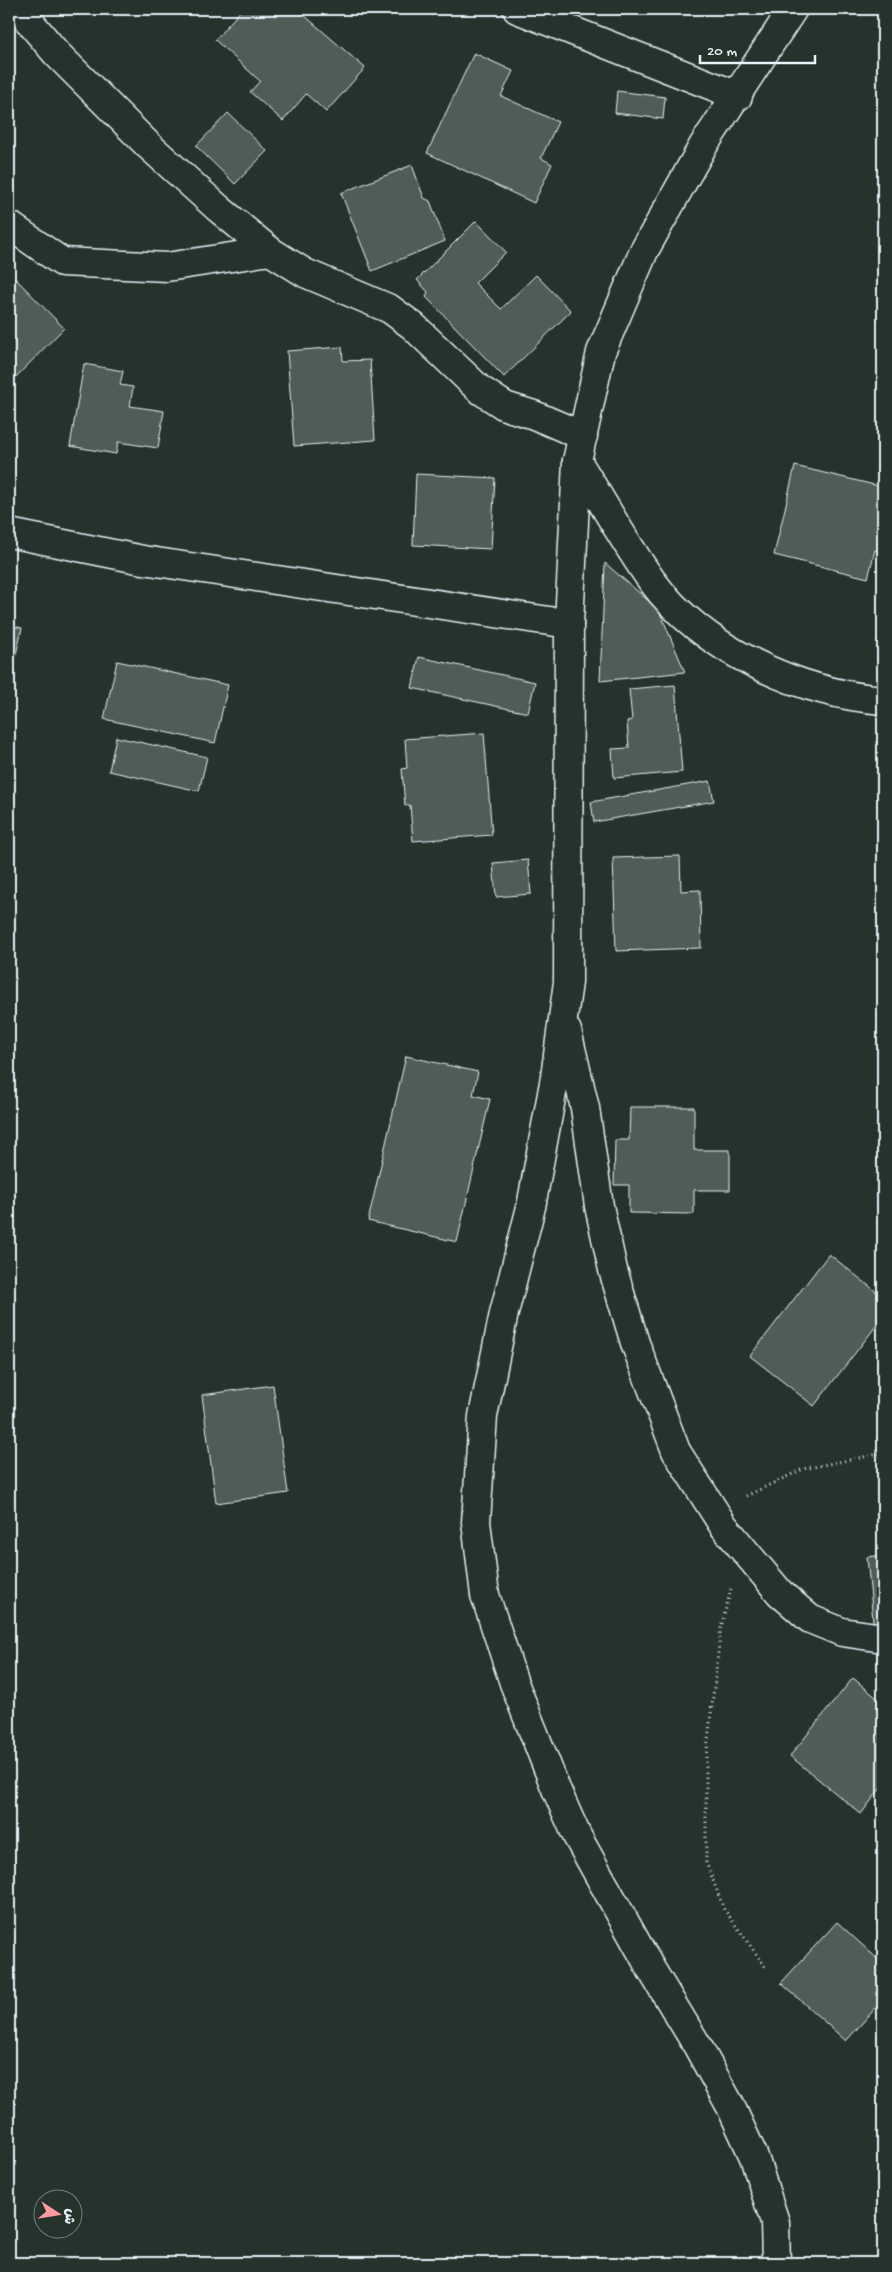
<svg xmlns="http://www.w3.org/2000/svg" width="892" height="2272" viewBox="0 0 892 2272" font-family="'Gochi Hand','Playpen Sans Arabic',sans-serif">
	<rect width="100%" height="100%" fill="#26332d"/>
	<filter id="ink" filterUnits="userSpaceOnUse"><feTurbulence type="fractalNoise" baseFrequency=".02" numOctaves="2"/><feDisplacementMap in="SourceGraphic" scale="10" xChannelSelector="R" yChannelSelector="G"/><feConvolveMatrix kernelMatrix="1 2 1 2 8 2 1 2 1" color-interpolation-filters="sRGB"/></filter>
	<g filter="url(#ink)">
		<g fill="#505c59" stroke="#e8f1f8">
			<path d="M242,9H297L365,68L326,112L306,94L283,121L250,92L260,81L215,40Z"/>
			<path d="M474,53L513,71L501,96L558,122L541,158L552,164L534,203L427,153Z"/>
			<path d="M617,91L665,97L663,119L615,113Z"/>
			<path d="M228,113L267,151L235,184L196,146Z"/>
			<path d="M412,165L424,198L430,201L445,241L372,271L341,193Z"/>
			<path d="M476,221L506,252L475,283L501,309L536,275L571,311L504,377L426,297L428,292L417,280Z"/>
			<path d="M9,272L64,328L9,384Z"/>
			<path d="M342,347L343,361L370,360L375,440L294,446L287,351Z"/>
			<path d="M84,364L123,371L120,385L133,387L130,406L164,411L158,448L118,442L116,454L70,446Z"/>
			<path d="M795,466L883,487V543L881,552L875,550L868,578L774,555Z"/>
			<path d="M416,474L495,478L491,549L413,545Z"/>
			<path d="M605,563L659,610L685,672L600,681Z"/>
			<path d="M9,625L22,628L9,686Z"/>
			<path d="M419,657L535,682L528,713L412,688Z"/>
			<path d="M117,661L228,685L215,743L104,719Z"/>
			<path d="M675,685L682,772L614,778L612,749L629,748L627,721L632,720L629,689Z"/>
			<path d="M484,733L492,835L413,841L410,805L405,806L402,769L407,768L405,739Z"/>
			<path d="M116,737L207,757L199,791L109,771Z"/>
			<path d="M710,781L714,801L594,822L591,802Z"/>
			<path d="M680,856L681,891L700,890L701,948L616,951L613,858Z"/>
			<path d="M528,860L531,894L496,897L493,863Z"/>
			<path d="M406,1056L478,1072L473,1095L490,1099L457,1242L368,1221Z"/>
			<path d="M630,1107H694V1150H730V1190H694V1214L629,1213V1185H614L615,1140H629Z"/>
			<path d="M829,1254L883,1297V1317L814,1406L750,1356Z"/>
			<path d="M273,1385L288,1493L216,1503L202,1395Z"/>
			<path d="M883,1555V1630L874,1631L867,1557Z"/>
			<path d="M853,1678L883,1703V1785L861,1814L790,1756Z"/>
			<path d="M837,1922L883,1964V1985L875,1994L882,2001L846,2041L781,1983Z"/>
		</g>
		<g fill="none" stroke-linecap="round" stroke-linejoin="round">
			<defs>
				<g id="minor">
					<path d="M19,9L56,53L148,145L219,209L270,251L305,273L390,309L413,326L479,389L505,406L534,415L583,436"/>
					<path d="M517,9L738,96"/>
					<path d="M9,225L62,262L167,267L270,251"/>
					<path d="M577,461C602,501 625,543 652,581C703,650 799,693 883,700"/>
					<path d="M9,533L143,560L569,624"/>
					<path d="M567,1031L585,1108L599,1206L613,1270L635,1343L676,1451L723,1525L780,1593L810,1619L842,1632L883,1638"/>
					<path d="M776,2263L775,2222L754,2157L731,2107L697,2045L651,1969L577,1836L556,1789L514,1683L485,1595L476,1522L483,1416L504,1313L531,1207L555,1077L568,982L569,624L577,461L601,352L644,251L703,146L793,9"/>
				</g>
			</defs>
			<use href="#minor" stroke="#e8f1f8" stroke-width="31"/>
			<g stroke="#e8f1f8" stroke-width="3" stroke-dasharray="1 4" stroke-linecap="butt">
				<path d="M746,1496L803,1469L879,1454L883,1451"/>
				<path d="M731,1589L721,1627L706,1758V1862L724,1909L767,1969"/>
			</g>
			<use href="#minor" stroke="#26332d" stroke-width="28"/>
		</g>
	</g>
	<rect width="892" height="2272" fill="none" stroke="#26332d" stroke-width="30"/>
	<rect x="15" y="15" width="862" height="2242" fill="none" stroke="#e8f1f8" stroke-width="2" filter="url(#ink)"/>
	<g transform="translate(58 2214) rotate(102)"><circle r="24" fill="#26332d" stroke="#747f7e"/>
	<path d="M0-4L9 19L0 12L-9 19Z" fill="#ff9aa2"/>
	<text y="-8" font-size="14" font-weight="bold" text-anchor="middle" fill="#e8f1f8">ش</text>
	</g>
	<path d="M700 55v8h115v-8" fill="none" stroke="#e8f1f8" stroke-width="2.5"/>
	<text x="707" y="55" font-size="15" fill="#e8f1f8" stroke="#26332d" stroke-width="4" paint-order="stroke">20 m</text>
</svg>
